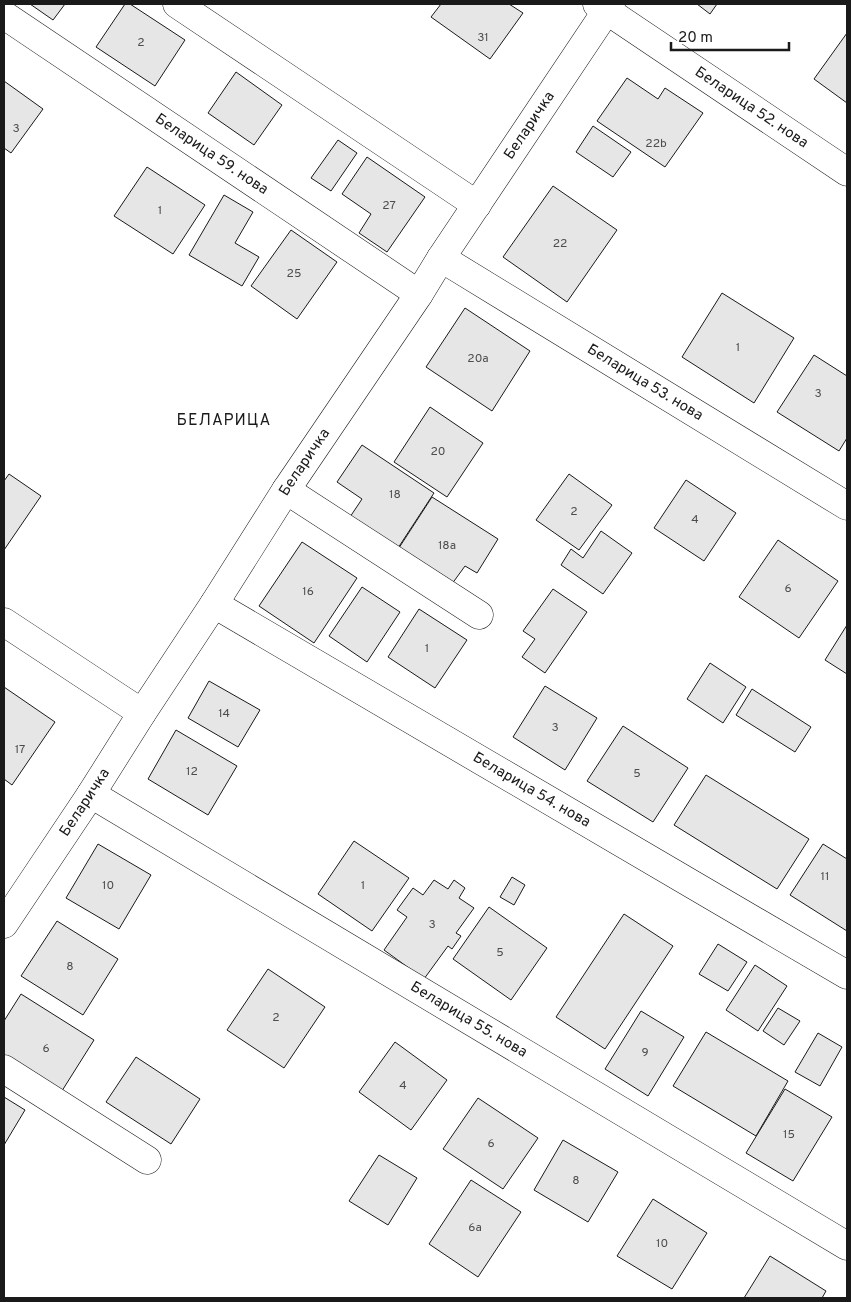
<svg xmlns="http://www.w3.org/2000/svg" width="851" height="1302" viewBox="0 0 851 1302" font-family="Overpass,sans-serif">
	<rect width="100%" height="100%" fill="#fff"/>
	<g fill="#e6e6e6" stroke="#1a1a1a">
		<path d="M30,4H65L53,20Z"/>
		<path d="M125,4H130L185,40L155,86L96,47Z"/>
		<path d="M441,4H509L523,13L490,59L431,17Z"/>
		<path d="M697,4H717L710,14Z"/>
		<path d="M847,33V103L814,79Z"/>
		<path d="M236,72L282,105L254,145L208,113Z"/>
		<path d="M627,78L658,99L665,88L703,113L665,167L597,121Z"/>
		<path d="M4,81L43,109L11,153L4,148Z"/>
		<path d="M593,126L631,152L613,177L576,152Z"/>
		<path d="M338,140L357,153L331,191L311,178Z"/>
		<path d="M367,157L425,197L387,252L359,233L371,214L342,194Z"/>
		<path d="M147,167L205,205L173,254L114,216Z"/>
		<path d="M553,186L617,230L567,302L503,257Z"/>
		<path d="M224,195L253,212L235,243L259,257L242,286L189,255Z"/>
		<path d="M291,230L337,262L297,319L251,286Z"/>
		<path d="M722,293L794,338L754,403L682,357Z"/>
		<path d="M465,308L530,351L492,411L426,367Z"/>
		<path d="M814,355L847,376V438L839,451L777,412Z"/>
		<path d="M430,407L483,443L447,497L394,462Z"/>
		<path d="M362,445L434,493L398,548L350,517L362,499L337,482Z"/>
		<path d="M9,474L41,496L4,550V481Z"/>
		<path d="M569,474L612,505L579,550L536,520Z"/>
		<path d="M686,480L736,513L704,561L654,528Z"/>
		<path d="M432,497L498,539L477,573L465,566L449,588L395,554Z"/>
		<path d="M601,531L632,553L603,594L561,565L571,549L583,558Z"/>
		<path d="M778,540L838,581L799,638L739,597Z"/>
		<path d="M302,542L357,578L314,643L259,606Z"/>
		<path d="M362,587L400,612L367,662L329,636Z"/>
		<path d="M553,589L587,612L545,673L522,657L535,639L523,631Z"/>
		<path d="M419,609L467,640L435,688L388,657Z"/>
		<path d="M847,625V674L825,660Z"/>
		<path d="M710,663L746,687L723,723L687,699Z"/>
		<path d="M209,681L260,710L238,747L188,718Z"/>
		<path d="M545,686L597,718L565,770L513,737Z"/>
		<path d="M4,687L55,722L12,785L4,779Z"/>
		<path d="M752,689L811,727L795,752L736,715Z"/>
		<path d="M623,726L688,768L653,822L587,781Z"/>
		<path d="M176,730L237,766L208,815L148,779Z"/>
		<path d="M706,775L809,839L777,889L674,825Z"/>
		<path d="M354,841L409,878L372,931L318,894Z"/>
		<path d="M98,844L151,875L119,929L66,898Z"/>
		<path d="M823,844L847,859V931L790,895Z"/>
		<path d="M512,877L525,885L514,905L500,897Z"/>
		<path d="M434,880L448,889L454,880L465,888L459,898L474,908L456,933L461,936L452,949L448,946L424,979L384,950L407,917L397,910L413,888L423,895Z"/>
		<path d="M489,907L547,948L511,1000L453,959Z"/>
		<path d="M624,914L673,946L605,1049L556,1017Z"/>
		<path d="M57,921L118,959L83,1015L21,976Z"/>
		<path d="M718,944L747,962L728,991L699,974Z"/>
		<path d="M755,965L787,986L758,1031L726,1010Z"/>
		<path d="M268,969L325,1007L284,1068L227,1030Z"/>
		<path d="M21,994L94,1040L60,1094L4,1059V1021Z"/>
		<path d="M778,1008L800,1021L784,1045L763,1031Z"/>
		<path d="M641,1011L684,1037L648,1096L605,1069Z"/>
		<path d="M706,1032L788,1081L756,1136L673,1086Z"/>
		<path d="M818,1033L842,1047L820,1086L795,1072Z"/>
		<path d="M395,1042L447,1080L411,1130L359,1092Z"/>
		<path d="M136,1057L200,1099L171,1144L106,1102Z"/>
		<path d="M785,1089L832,1117L793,1181L746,1153Z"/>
		<path d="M4,1097L25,1110L4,1145Z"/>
		<path d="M478,1098L538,1138L503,1189L443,1149Z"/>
		<path d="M563,1140L618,1172L588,1222L534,1190Z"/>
		<path d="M379,1155L417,1178L388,1225L349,1201Z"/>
		<path d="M471,1180L521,1212L478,1277L429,1244Z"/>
		<path d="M653,1199L707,1233L672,1289L617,1256Z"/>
		<path d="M770,1256L826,1291L822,1298H744Z"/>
	</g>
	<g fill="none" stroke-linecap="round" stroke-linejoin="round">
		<defs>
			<g id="minor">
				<path d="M177,4L477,205"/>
				<path id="s1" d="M597,4L847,172"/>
				<path id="s2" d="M4,15L419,294"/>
				<path id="s3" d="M441,258L847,506"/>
				<path d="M286,490L479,615"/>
				<path id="s4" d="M214,604L847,975"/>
				<path d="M4,622L142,713"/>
				<path id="s5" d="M91,794L847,1246"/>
				<path id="s6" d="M4,924L91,794L142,713L214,604L286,490L419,294L441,258L611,4"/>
				<path d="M4,1069L147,1160"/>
			</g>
		</defs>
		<use href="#minor" stroke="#1a1a1a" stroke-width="29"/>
		<use href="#minor" stroke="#fff" stroke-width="28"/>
	</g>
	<g text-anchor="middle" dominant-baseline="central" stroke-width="4" stroke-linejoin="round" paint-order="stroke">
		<g font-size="12" fill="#4d4d4d">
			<text x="483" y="38">31</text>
			<text x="141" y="43">2</text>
			<text x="16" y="129">3</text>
			<text x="656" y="144">22b</text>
			<text x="389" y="206">27</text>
			<text x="160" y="211">1</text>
			<text x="560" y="244">22</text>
			<text x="294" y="274">25</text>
			<text x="738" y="348">1</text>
			<text x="478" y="359">20a</text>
			<text x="818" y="394">3</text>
			<text x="438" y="452">20</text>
			<text x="395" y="495">18</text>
			<text x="574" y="512">2</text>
			<text x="695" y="520">4</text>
			<text x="447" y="546">18a</text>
			<text x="788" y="589">6</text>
			<text x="308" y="592">16</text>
			<text x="427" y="649">1</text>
			<text x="224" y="714">14</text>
			<text x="555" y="728">3</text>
			<text x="20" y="750">17</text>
			<text x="192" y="772">12</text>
			<text x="637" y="774">5</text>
			<text x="825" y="877">11</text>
			<text x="108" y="886">10</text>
			<text x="363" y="886">1</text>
			<text x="432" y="925">3</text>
			<text x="500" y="953">5</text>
			<text x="70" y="967">8</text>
			<text x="276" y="1018">2</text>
			<text x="46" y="1049">6</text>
			<text x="645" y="1053">9</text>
			<text x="403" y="1086">4</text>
			<text x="789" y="1135">15</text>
			<text x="491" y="1144">6</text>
			<text x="576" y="1181">8</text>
			<text x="475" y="1228">6a</text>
			<text x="662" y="1244">10</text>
		</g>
		<g font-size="15" fill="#1a1a1a" stroke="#fff">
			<text stroke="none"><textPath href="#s1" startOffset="186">Беларица 52. нова</textPath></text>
			<text stroke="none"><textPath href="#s6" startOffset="956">Беларичка</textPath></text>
			<text stroke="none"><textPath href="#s2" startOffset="250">Беларица 59. нова</textPath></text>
			<text stroke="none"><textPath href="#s3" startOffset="239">Беларица 53. нова</textPath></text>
			<text stroke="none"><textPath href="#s6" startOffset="551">Беларичка</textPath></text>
			<text stroke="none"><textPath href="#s4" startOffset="368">Беларица 54. нова</textPath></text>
			<text stroke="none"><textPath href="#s6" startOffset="146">Беларичка</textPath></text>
			<text stroke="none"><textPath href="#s5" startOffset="440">Беларица 55. нова</textPath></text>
		</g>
		<g font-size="16" letter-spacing="1" fill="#1a1a1a" stroke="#fff">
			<text x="224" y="421">БЕЛАРИЦА</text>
		</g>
	</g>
	<rect width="851" height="1302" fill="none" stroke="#1a1a1a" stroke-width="10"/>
	<path d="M671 42v8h118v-8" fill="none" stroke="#1a1a1a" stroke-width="2.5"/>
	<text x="678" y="42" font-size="15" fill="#1a1a1a" stroke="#ffffff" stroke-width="4" paint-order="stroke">20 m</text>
</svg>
